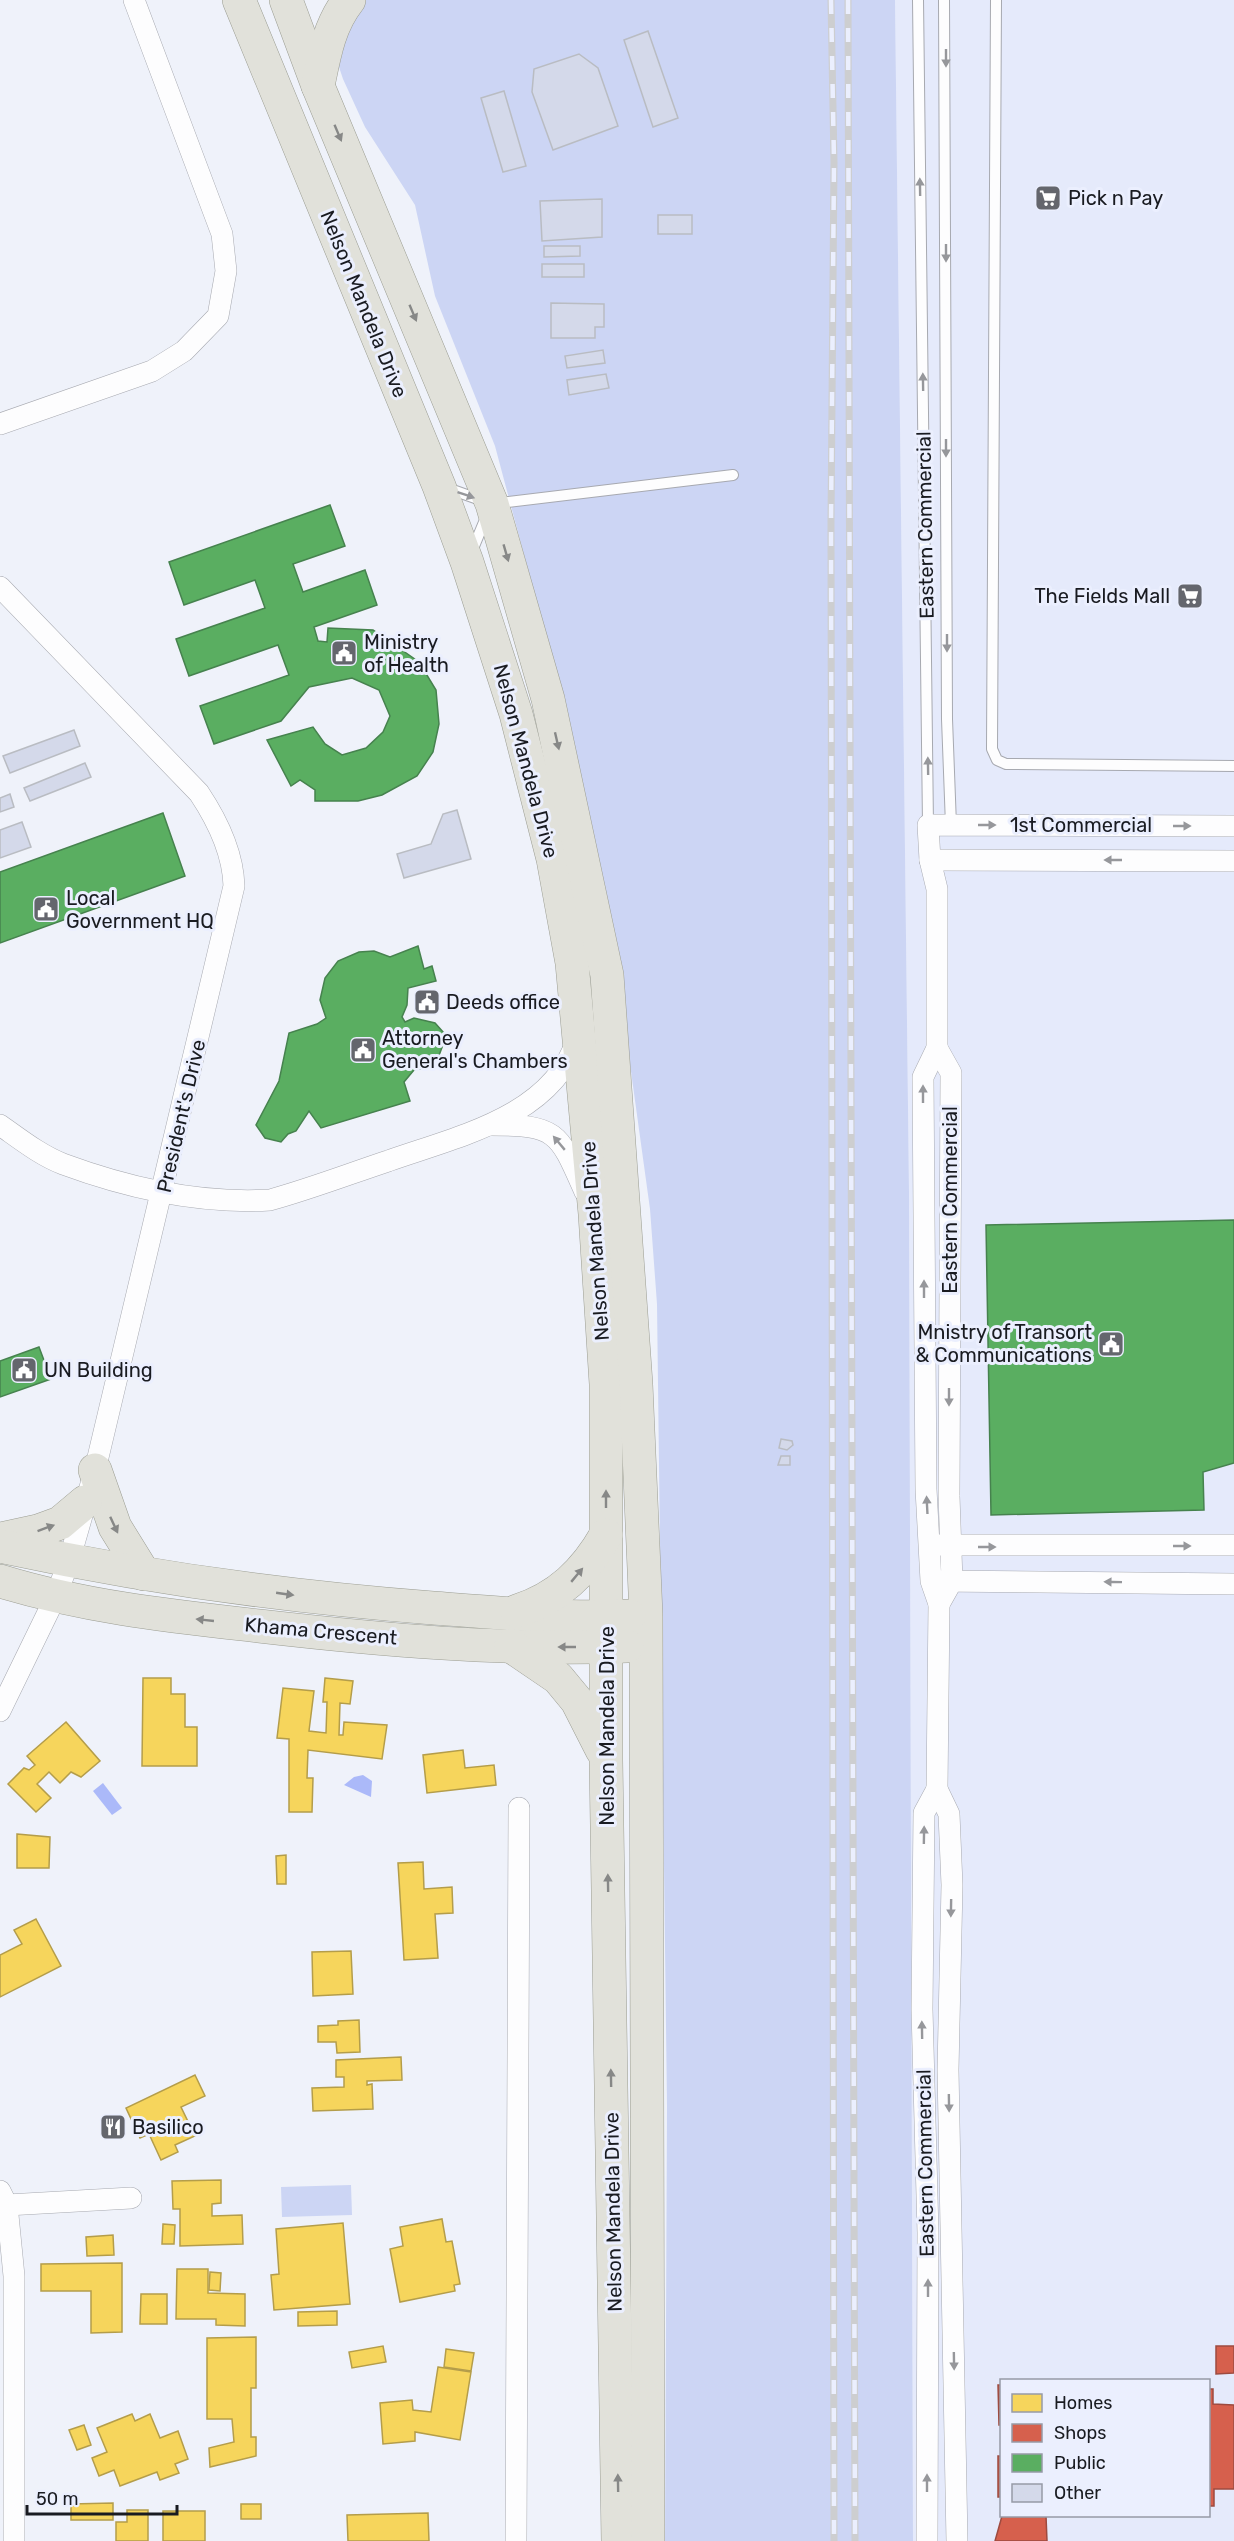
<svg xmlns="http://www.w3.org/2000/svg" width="1234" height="2541" viewBox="0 0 1234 2541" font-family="Rubik,sans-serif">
	<rect width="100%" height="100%" fill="#eff2fa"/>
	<path fill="#e5eafb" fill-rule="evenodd" d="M895,0H1234V2541H913L909,1192ZM1002,2380H1208V2516H1002Z"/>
	<g fill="#ccd5f4">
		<path d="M356,0H895L909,1192L913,2541H665L667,2106L657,1304L650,1209L613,941L539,611L495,446L435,296L415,205L365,127L343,79L334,52Z"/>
		<path d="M351,2185L352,2215L282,2217L281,2187Z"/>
	</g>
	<g fill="#abb9f9">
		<path d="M363,1775L372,1781L371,1797L344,1785L354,1777Z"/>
		<path d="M103,1783L122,1808L112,1815L93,1791Z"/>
	</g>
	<g fill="#f6d55c" stroke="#b49d4a" stroke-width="1.5">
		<path d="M143,1678H171V1694H185V1727H197V1766H142Z"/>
		<path d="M325,1678L353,1681L350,1704L340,1703L339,1735H343L344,1722L387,1725L382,1759L308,1750L307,1778H313L312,1812H289V1739L277,1738L283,1688L314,1691L309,1731L326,1733L327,1702H323Z"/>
		<path d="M66,1722L100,1761L81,1777L71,1772L60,1783L49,1772L37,1784L51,1798L36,1812L8,1784L24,1768L29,1770L35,1765L27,1756Z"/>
		<path d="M463,1750L465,1768L494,1765L496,1785L427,1793L423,1755Z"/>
		<path d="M17,1834L50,1837L49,1868H17Z"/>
		<path d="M286,1855V1884H277L276,1856Z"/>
		<path d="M423,1862L424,1889L452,1887L453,1913L435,1914L438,1958L404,1960L398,1863Z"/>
		<path d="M36,1919L61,1966L0,1997V1955L22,1944L14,1930Z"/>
		<path d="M351,1951L353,1994L313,1996L312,1952Z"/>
		<path d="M359,2020L360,2052L337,2053L336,2042H318V2026L338,2025V2021Z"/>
		<path d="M401,2057L402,2080L367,2081V2085L372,2084L373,2109L313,2111L312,2088L344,2087V2077H336V2060Z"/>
		<path d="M195,2075L205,2096L181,2107L195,2136L175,2145L178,2152L161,2160L149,2134L140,2138L126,2108Z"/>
		<path d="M221,2180V2203L212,2204V2216L242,2215L243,2244L180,2246V2209H173L172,2181Z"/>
		<path d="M442,2219L446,2242L452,2241L460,2284L454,2285L455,2291L400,2302L390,2249L403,2246L400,2227Z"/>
		<path d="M343,2223L350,2304L274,2310L271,2275L279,2274L276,2229Z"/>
		<path d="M163,2224L175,2225L174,2244H162Z"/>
		<path d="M113,2235L114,2255L87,2256L86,2237Z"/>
		<path d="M122,2263V2332L91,2333V2291H41V2264Z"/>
		<path d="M177,2269H208V2293L245,2294V2326L216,2325V2319H176Z"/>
		<path d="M210,2272L221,2273L220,2291L209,2290Z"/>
		<path d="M141,2294H167V2324H140Z"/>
		<path d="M337,2311V2325L298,2326V2312Z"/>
		<path d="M256,2337V2388H251V2437H256V2456L210,2467L209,2448L234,2442L232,2419H207V2338Z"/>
		<path d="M383,2346L386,2362L352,2368L349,2352Z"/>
		<path d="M446,2349L474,2353L471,2371L444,2367Z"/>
		<path d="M438,2367L471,2372L460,2440L415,2432V2441L383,2444L380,2403L412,2400L413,2410L431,2412Z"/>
		<path d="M132,2414L135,2421L150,2414L160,2438L178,2431L188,2459L175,2464L179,2473L160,2480L157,2472L120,2486L114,2470L99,2476L92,2458L107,2452L97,2428Z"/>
		<path d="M84,2425L91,2445L77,2450L69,2430Z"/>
		<path d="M113,2503V2520H71V2504Z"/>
		<rect x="241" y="2504" width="20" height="15"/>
		<path d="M127,2510H148V2541H116V2522H127Z"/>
		<rect x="163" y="2511" width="42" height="30"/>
		<path d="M428,2513L429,2541H348L347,2515Z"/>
	</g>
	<g fill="#d6604d" stroke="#9d4b40" stroke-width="1.5">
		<path d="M1216,2346H1234V2373L1216,2374Z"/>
		<path d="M998,2385H1002V2425H999Z"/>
		<path d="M1208,2389H1213V2404L1234,2405V2489H1214V2506H1208Z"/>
		<rect x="998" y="2456" width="4" height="41"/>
		<path d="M1002,2516H1046L1047,2541H995Z"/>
	</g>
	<g fill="#5aae61" stroke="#46824e" stroke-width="1.5">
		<path d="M330,505L345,546L293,564L303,592L365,570L377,605L314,627L318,641L327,642L328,628L373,630L419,662L436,690L439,724L433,752L417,776L382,795L358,801H315V790L300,780L291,786L267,740L313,727L325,744L342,755L366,748L383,732L390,716L379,690L352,678L309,687L281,721L214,744L200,706L289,675L278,645L189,676L176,639L265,608L255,580L184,605L169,562Z"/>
		<path d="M163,813L185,876L0,943V872Z"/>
		<path d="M418,946L424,969L432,966L436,981L408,988L407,1005L402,1017L405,1022L414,1018L435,1023L444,1033V1042L438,1058L429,1067L414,1070L404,1082L410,1101L321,1128L309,1111L296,1131L288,1134L281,1142L265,1138L256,1125L279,1081L289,1033L317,1024L326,1018L320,1000L325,978L338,961L359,952L374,951L390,957Z"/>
		<path d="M1234,1220V1463L1203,1472L1204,1510L991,1515L986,1225Z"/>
		<path d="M39,1347L51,1379L0,1397V1361Z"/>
	</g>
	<g fill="#d4d9ea" stroke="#b9bcc2" stroke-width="1.5">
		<path d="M648,31L678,118L653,127L624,40Z"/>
		<path d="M579,54L598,68L618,126L553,150L532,92L534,69Z"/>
		<path d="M504,91L526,166L503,172L481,98Z"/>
		<path d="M602,199V237L542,241L540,201Z"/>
		<rect x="658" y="215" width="34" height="19"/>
		<path d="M544,246H580V256L544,257Z"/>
		<rect x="542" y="264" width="42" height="13"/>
		<path d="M551,303L604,304V327H595V338H551Z"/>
		<path d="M603,350L605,363L567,368L565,356Z"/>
		<path d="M606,374L609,388L569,395L567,380Z"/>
		<path d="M74,730L80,746L10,773L3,756Z"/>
		<path d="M85,763L91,777L30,801L24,788Z"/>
		<path d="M10,794L14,807L0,812V798Z"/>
		<path d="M457,810L471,859L404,878L397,854L431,844L443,814Z"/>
		<path d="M22,822L31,847L0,858V830Z"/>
		<path d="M781,1439L792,1441L793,1445L787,1450L779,1448Z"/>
		<path d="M781,1456H790V1465H778Z"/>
	</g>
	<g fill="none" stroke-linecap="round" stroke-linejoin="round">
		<defs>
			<g id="service">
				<path d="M918,0L928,825"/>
				<path d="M944,0L947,719L951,825"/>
				<path d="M996,0L992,749L997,760L1006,764L1234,766"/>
				<path d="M447,488L492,504L733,475"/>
				<path d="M472,551L487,515"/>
			</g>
			<g id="minor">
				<path d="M0,424L152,371L184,351L218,316L226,271L222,234L134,0"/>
				<path d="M0,587L199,793C217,820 233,853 234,886L95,1470L69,1561L55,1598L0,1711"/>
				<path d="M930,860L1234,861"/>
				<path d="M937,1048L951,1073L949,1496L952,1581L939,1604"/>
				<path d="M0,1125C20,1139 40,1155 63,1164C128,1188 200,1204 270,1200C310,1189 349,1174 388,1161C455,1137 553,1117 577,1039"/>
				<path d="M491,1125C558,1125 559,1133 585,1192"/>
				<path d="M939,1545H1234"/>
				<path d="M938,1581L1234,1584"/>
				<path d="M0,2191L7,2205L14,2276V2541"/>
				<path d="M7,2205L131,2198"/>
				<path d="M516,2541L519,1808"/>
				<path d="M927,2541L928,2233L922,2009L924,1813L937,1789"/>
				<path d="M957,2541L948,2070L952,1885L949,1814L937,1789L939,1604L931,1581L926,1489L923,1077L937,1048V889L930,860L928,825L1234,826"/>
			</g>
			<g id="primary">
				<path d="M239,0L439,486L467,562L516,714L553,859L572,963L595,1214L606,1384V1760L618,2541"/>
				<path d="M286,0L318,86L492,504L548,699L607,975L636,1384L646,1615L648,2541"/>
				<path d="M318,86C324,56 329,25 349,0"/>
				<path d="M95,1470L115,1527L144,1574"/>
				<path d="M0,1539L38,1531L60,1523L85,1502"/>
				<path d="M0,1546C143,1577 287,1597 433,1608C498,1613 564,1619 629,1616"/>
				<path d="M0,1581C85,1607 171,1616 259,1626C381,1640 505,1651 627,1646"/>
				<path d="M517,1611C558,1598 585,1572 606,1535"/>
				<path d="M511,1646L558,1678L577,1701L602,1750"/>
			</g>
		</defs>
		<use href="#service" stroke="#a7a9b0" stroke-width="12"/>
		<use href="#minor" stroke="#a7a9b0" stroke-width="22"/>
		<use href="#primary" stroke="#9b9d92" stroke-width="34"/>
		<use href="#service" stroke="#fdfdfe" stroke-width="10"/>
		<use href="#minor" stroke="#fdfdfe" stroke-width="21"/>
		<use href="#primary" stroke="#e1e1da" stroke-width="33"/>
		<defs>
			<g id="rail">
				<path d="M831,0L834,162L831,523L834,2541"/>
				<path d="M848,0L855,2541"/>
			</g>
		</defs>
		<use href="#rail" stroke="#cdced0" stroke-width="7"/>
		<use href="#rail" stroke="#ebeffe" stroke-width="4.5" stroke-dasharray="14" stroke-linecap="butt"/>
	</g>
	<defs><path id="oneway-solid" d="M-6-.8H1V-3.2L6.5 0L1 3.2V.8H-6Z" transform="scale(1.5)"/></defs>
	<g fill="#96979b">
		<use href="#oneway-solid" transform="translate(946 58) rotate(90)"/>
		<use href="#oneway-solid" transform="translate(920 187) rotate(-91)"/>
		<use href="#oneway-solid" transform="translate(946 253) rotate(90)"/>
		<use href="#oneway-solid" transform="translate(923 382) rotate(-91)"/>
		<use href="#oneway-solid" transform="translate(946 448) rotate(90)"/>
		<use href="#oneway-solid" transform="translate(466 495) rotate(19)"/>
		<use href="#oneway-solid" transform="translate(947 643) rotate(90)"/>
		<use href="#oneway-solid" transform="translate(928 766) rotate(-91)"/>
		<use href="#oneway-solid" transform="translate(987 825)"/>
		<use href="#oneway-solid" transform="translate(1182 826)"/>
		<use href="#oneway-solid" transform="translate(1113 860) rotate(-180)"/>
		<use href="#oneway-solid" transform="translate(923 1094) rotate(-90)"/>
		<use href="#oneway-solid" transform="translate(559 1143) rotate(-130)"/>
		<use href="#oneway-solid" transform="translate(924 1289) rotate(-90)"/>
		<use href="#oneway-solid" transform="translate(949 1397) rotate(90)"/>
		<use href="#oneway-solid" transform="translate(927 1505) rotate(-93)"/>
		<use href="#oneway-solid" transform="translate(1182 1546)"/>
		<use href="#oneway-solid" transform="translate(987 1547)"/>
		<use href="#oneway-solid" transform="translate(1113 1582) rotate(-179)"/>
		<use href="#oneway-solid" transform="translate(924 1835) rotate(-89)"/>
		<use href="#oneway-solid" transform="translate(951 1908) rotate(91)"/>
		<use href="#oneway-solid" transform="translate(922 2030) rotate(-91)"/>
		<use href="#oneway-solid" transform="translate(949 2103) rotate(89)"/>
		<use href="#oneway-solid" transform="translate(928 2288) rotate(-90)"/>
		<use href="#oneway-solid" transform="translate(954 2361) rotate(89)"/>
		<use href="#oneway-solid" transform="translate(927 2483) rotate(-90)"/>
	</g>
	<g fill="#878887">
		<use href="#oneway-solid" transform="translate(338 133) rotate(67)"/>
		<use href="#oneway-solid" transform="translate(413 313) rotate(67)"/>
		<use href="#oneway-solid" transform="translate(506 553) rotate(74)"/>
		<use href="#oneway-solid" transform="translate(557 741) rotate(77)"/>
		<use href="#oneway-solid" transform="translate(606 1499) rotate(-90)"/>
		<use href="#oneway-solid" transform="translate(114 1525) rotate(65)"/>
		<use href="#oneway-solid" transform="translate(46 1528) rotate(-20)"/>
		<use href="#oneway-solid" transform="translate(577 1575) rotate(-50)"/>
		<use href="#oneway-solid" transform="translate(285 1594) rotate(8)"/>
		<use href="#oneway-solid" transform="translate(205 1620) rotate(-174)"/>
		<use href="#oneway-solid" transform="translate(567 1647) rotate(-180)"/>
		<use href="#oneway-solid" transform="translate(608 1883) rotate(-91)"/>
		<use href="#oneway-solid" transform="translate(611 2078) rotate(-91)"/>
		<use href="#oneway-solid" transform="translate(618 2483) rotate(-91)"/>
	</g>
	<defs>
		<symbol id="supermarket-square" viewBox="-11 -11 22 22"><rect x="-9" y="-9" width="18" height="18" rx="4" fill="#64666d" stroke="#ebeffe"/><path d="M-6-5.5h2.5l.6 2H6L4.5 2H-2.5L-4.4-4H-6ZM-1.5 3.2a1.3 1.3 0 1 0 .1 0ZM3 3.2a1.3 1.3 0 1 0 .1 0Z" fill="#fff"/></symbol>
		<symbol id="civic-square" viewBox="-11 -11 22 22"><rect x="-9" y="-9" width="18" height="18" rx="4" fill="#64666d" stroke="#ebeffe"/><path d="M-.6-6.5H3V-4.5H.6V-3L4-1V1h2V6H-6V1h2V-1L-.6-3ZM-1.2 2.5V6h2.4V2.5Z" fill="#fff"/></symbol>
		<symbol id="restaurant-square" viewBox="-11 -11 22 22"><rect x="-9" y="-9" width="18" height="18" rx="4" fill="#64666d" stroke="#ebeffe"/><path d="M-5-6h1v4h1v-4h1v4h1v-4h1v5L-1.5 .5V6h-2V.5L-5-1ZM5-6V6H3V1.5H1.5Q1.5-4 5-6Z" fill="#fff"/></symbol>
	</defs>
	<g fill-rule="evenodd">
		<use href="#supermarket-square" x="1033" y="183" width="30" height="30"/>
		<use href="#supermarket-square" x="1175" y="581" width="30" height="30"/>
		<use href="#civic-square" x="329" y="638" width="30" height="30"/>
		<use href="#civic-square" x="31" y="894" width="30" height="30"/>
		<use href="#civic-square" x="412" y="987" width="30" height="30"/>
		<use href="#civic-square" x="348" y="1035" width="30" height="30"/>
		<use href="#civic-square" x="1096" y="1329" width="30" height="30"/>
		<use href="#civic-square" x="9" y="1355" width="30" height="30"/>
		<use href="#restaurant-square" x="98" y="2112" width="30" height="30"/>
	</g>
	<g text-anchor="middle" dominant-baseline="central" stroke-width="6" stroke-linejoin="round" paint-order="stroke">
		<g font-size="20" fill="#191b21" stroke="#ebeffe" text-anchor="start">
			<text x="1068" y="198">Pick n Pay</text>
			<text x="1170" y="596" text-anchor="end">The Fields Mall</text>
			<text x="364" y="642">Ministry<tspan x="364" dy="23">of Health</tspan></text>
			<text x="66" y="898">Local<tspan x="66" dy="23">Government HQ</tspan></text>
			<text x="446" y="1002">Deeds office</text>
			<text x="382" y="1038">Attorney<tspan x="382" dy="23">General's Chambers</tspan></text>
			<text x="1092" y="1332" text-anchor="end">Mnistry of Transort<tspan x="1092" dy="23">&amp; Communications</tspan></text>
			<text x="44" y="1370">UN Building</text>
			<text x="132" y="2127">Basilico</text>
		</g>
		<g font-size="20" fill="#191b21" stroke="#ebeffe">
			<text transform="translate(364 304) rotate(68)">Nelson Mandela Drive</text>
			<text transform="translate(925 525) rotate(-91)">Eastern Commercial</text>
			<text transform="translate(526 761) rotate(75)">Nelson Mandela Drive</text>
			<text x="1081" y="825">1st Commercial</text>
			<text transform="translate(181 1116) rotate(-77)">President's Drive</text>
			<text transform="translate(950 1200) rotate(-90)">Eastern Commercial</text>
			<text transform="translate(595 1241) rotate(-94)">Nelson Mandela Drive</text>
			<text transform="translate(321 1631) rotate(5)">Khama Crescent</text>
			<text transform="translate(607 1726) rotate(-90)">Nelson Mandela Drive</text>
			<text transform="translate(925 2163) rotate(-91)">Eastern Commercial</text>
			<text transform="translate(613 2212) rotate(-91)">Nelson Mandela Drive</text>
		</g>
	</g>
	<rect x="1000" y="2379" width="210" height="138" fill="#ebeffe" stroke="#979aa6" stroke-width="1.5"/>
	<rect x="1012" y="2394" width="30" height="18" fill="#f6d55c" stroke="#979aa6" stroke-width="1.5"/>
	<text x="1054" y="2409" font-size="18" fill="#191b21">Homes</text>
	<rect x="1012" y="2424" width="30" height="18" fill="#d6604d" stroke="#979aa6" stroke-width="1.5"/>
	<text x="1054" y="2439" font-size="18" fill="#191b21">Shops</text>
	<rect x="1012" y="2454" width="30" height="18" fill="#5aae61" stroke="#979aa6" stroke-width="1.5"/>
	<text x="1054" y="2469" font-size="18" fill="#191b21">Public</text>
	<rect x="1012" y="2484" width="30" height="18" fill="#d4d9ea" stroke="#979aa6" stroke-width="1.5"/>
	<text x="1054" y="2499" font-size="18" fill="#191b21">Other</text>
	<path d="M27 2505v9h150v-9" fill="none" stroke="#191b21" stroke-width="3"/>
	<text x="36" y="2505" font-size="18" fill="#191b21" stroke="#ebeffe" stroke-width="4.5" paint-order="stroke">50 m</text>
</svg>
